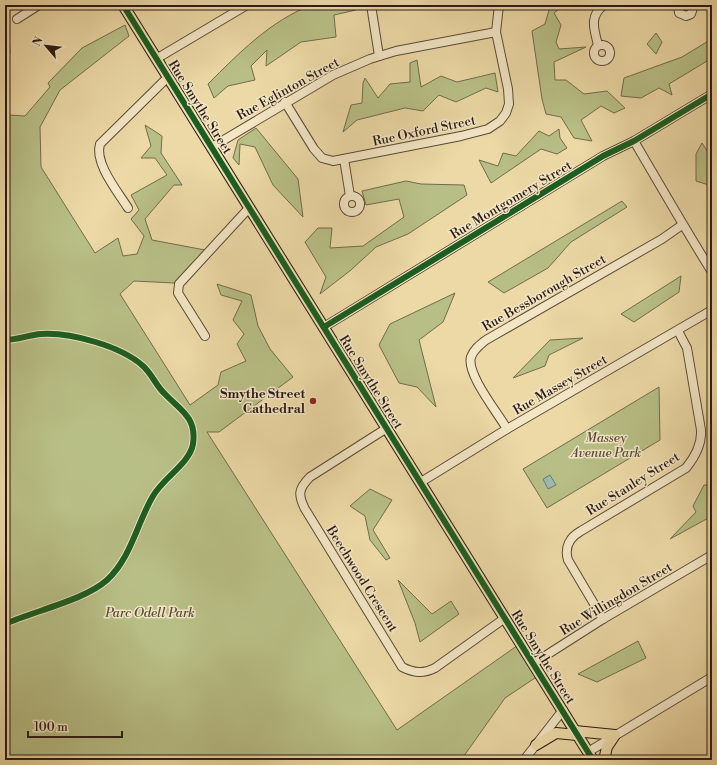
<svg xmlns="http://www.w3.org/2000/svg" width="717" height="765" viewBox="0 0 717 765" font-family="'Libre Bodoni',serif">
	<rect width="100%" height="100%" fill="#ecd9a6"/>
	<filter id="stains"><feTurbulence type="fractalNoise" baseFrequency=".005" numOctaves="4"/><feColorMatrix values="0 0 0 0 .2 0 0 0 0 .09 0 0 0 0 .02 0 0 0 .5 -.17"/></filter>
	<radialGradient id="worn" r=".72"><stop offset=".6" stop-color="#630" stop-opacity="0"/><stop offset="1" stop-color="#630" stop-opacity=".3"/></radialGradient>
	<g fill="#b8bf86" stroke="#716c4c">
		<path d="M312,5H356V10L334,15L336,37L301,42L266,66L267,50L251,66L255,80L228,86L214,98L208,84C238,54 271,20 312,5Z"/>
		<path d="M543,5H564L554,13L561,25L556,42L559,49L586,47L554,62L555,80H566L584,94L607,91L625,108L614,113L601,106L581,120L592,141L574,138L561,117L546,114L542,99L532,31L545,24L549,10Z"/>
		<path d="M125,25L129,36L60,90L40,127L41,167L95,253L118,238L123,256L137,254L144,236L131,219L139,210L131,195L167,175L155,158H141L151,146L145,125L162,136L161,153L182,185H174L145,219L152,240L205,250L174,283L134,281L120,294L190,405L218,385L221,372L246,361L237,344L244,334L233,320L242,301L221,295L217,284L251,295L258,326L270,349L293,377L219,432H207L397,730L521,643L541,674L505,698L461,760H5V110L8,115L25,116L50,87L48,83L82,48Z"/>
		<path d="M656,33L662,42L656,54L647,44Z"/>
		<path d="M9,34L10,53L5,58V37Z"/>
		<path d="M710,40L712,44V58L669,84L672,95L659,88L641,98L621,96L624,78L682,57Z"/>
		<path d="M417,60L421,87L441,76L457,82L495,73L498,92L486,88L456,102L439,95L423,111L405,108L357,120L343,132L351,105L362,103L363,83L365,78L378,98L390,84L410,82V63Z"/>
		<path d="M256,128L298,179L303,217L273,185L255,147L240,144L239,165L233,158L238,140Z"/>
		<path d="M559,129L560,138L567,148L557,154L541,149L491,183L479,160L498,166L503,153L516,156L539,131L549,136Z"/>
		<path d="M702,143L712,158V186L696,181V154Z"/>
		<path d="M406,181L421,184L464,185L467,195L408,234L376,247L351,270L320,294L326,277L305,242L318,228H332L330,248L363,246L404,217L399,199L366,205L362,191Z"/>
		<path d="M622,201L627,207L571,242L548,268L504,293L488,282Z"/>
		<path d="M681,276L679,292L634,322L621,314Z"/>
		<path d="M455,293L443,322L419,340L436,407L417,387L399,383L379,345L390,324Z"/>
		<path d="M583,338L549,355L545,366L513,378L550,340Z"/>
		<path d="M659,387L660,440L547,508L523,469Z"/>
		<path d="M704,485H712V516L670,539L696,512L693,506Z"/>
		<path d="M370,489L392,500L373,530L390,558L386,560L370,540L365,516L350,506Z"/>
		<path d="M398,580L432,614L451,601L459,614L420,642L415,623Z"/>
		<path d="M638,641L646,658L597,682L578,674Z"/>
	</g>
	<path fill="#9bb9b0" stroke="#6e7971" d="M550,475L556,485L548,489L543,479Z"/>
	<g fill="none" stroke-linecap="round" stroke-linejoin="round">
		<defs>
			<g id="minor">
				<path d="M371,5L379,56"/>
				<path d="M678,5L679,13L686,16L691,14L694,5"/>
				<path d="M17,19L39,5"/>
				<circle cx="602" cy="53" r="8"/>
				<path d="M598,45C594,29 589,16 604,5"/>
				<path d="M156,59L247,5"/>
				<path d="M285,102L314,149L322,158L333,161L461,136L488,129L500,121L506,113L509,104L508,89L496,32L499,5"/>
				<path d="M634,141C660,185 685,229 712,272"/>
				<path d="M212,147L333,75L370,59L396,51L496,32"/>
				<path d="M344,159L350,196"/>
				<circle cx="352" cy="204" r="8"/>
				<path d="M128,208C118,192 94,163 100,144L168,77"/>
				<path d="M324,327L603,156L634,141L712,94"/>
				<path d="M205,336L178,293L179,284L249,208"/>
				<path d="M387,428L310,477C298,489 298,495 305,509L402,667C414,673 423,674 435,668L505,618"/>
				<path d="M507,429C498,413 466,374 471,357C474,349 480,345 486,340L662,239L682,225"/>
				<path d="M421,482L507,429L712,310"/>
				<path d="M603,619L568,560C564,547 570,537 581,531L686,468C695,457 702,445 701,430L687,348L678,331"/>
				<path d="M534,663L603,619L712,555"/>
				<path d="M588,752L712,677"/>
				<path d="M524,760L563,710"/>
			</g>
			<g id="major">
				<path d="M123,5L593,760"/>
				<path d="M575,731L615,735L607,747L604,760"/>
				<path d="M536,745L556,733L577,735"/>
			</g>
		</defs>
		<use href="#minor" stroke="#5a4a38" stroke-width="10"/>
		<use href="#major" stroke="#2a1a13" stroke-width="12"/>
		<use href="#minor" stroke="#f3e6c5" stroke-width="8"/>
		<use href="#major" stroke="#ecd9a6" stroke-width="10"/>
		<path stroke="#8d6e63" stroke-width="5" stroke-dasharray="10 5" stroke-linecap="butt" d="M398,760V756"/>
		<defs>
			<g id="cycleway">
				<path d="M123,5L593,760"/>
				<path d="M324,327L603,156L634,141L712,94"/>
				<path d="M5,340C17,340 29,335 41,334C70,332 121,346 143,366C152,374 156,386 165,394C180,410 197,417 193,444C190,463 163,478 153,496C137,523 131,558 107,580C85,600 34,611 5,624"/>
			</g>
		</defs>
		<use href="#cycleway" stroke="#f3e6c5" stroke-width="8"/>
		<use href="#cycleway" stroke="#1b5e20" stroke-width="6"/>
	</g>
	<circle fill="#8f2418" stroke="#f3e6c5" stroke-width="1.5" cx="313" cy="401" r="4"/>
	<g text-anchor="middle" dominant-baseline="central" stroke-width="3" stroke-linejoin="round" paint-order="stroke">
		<g font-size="13" fill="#2a1a13" stroke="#f3e6c5">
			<text transform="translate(288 89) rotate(-29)">Rue Eglinton Street</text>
			<text transform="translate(200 107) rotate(58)">Rue Smythe Street</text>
			<text transform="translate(424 131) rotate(-12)">Rue Oxford Street</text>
			<text transform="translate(511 200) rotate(-31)">Rue Montgomery Street</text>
			<text transform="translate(544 293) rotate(-30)">Rue Bessborough Street</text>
			<text transform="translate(371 382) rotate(58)">Rue Smythe Street</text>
			<text transform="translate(560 385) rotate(-30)">Rue Massey Street</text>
			<text transform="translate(633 484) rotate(-32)">Rue Stanley Street</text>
			<text transform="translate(362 579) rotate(58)">Beechwood Crescent</text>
			<text transform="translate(616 599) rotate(-31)">Rue Willingdon Street</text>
			<text transform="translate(543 657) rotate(58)">Rue Smythe Street</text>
		</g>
		<g font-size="13" font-weight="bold" fill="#2a1a13" stroke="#f3e6c5" text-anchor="end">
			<text x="305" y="394">Smythe Street<tspan x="305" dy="15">Cathedral</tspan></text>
		</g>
		<g font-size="13" font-style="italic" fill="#554c36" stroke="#f3e6c5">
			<text x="606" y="438">Massey<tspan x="606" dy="15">Avenue Park</tspan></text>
			<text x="150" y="613">Parc Odell Park</text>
		</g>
	</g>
	<rect width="717" height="765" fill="none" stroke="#ecd9a6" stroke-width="20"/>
	<rect x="6" y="6" width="705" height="753" fill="none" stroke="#2a1a13" stroke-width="2"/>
	<rect x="10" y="10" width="697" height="745" fill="none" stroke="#2a1a13"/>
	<g transform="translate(46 46) rotate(298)" stroke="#f3e6c5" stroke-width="3" paint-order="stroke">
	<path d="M0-3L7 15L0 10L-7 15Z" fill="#2a1a13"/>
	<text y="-6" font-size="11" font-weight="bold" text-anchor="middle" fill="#2a1a13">N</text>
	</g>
	<path d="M28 731v6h94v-6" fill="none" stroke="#2a1a13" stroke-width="2"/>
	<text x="34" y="731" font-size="12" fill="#2a1a13" stroke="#f3e6c5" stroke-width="3" paint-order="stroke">100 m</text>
	<rect width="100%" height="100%" filter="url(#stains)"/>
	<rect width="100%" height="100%" fill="url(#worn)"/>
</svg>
